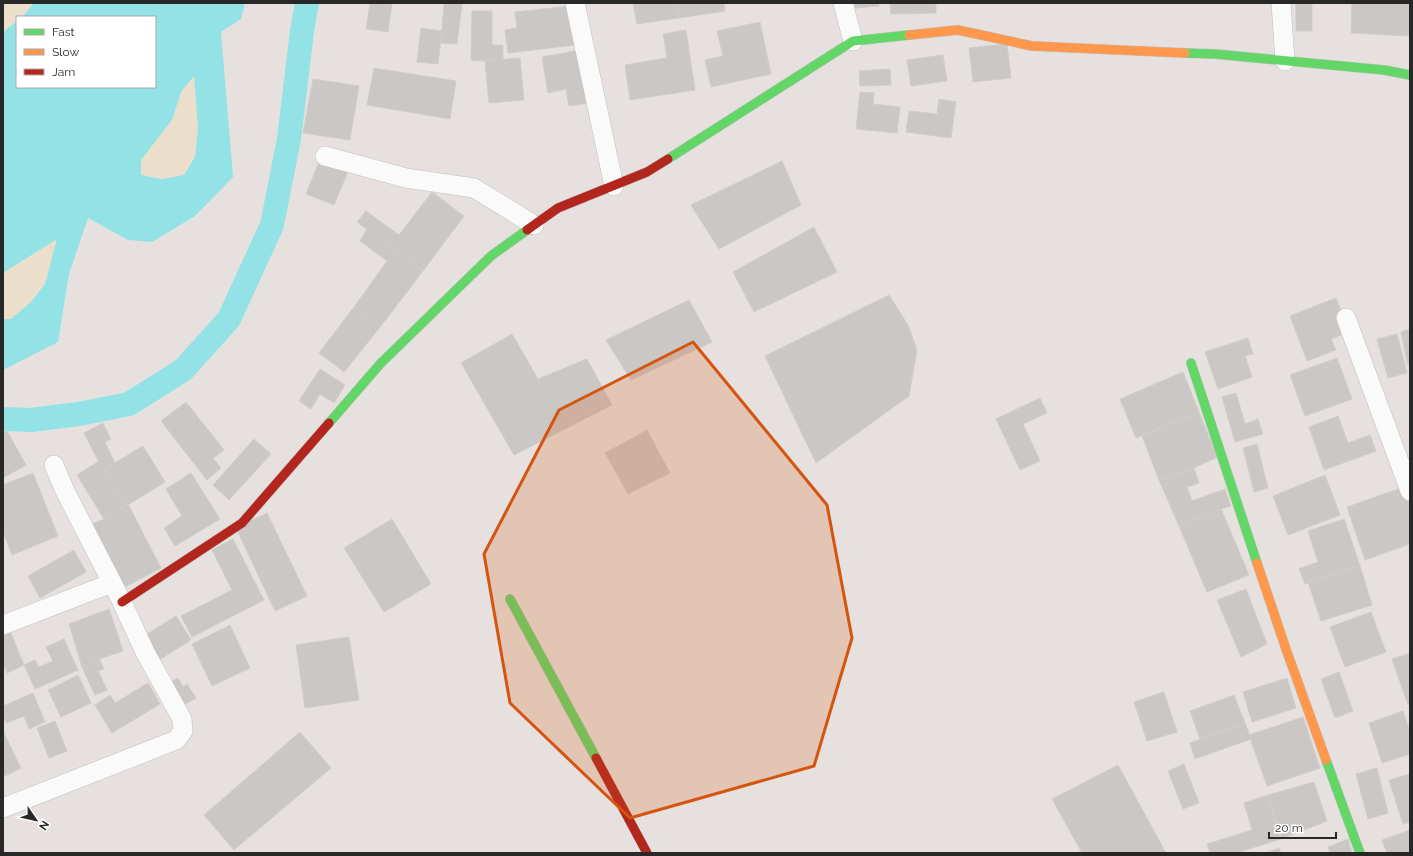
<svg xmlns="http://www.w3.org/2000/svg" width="1413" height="856" viewBox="0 0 1413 856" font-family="Raleway,sans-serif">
	<rect width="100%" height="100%" fill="#e6e1de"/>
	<g fill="#ebdfcc">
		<path d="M3,3H34L22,17H17V21L3,32Z"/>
		<path d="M194,76L198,128L195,157L184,175L162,179L141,175V160L172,120L181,92Z"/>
		<path d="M57,238L45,284L31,302L11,319H3V273Z"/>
	</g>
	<path fill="#93e3e6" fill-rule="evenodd" d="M34,3H245L241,19L221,32L233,177L195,216L152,242L128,240L88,218L69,274L58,342L3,370V319H11L31,302L45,284L57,239L3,273V32L17,21V87H155V17H22ZM194,76L198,128L195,157L184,175L162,179L141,175V160L172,120L181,92Z"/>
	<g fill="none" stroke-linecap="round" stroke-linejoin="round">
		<path stroke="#93e3e6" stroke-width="24" d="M3,419L31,420L79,414L129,404L183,370L229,319L272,225L289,139L302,31L307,3"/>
	</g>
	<g fill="#cbc7c5" stroke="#d1cdca">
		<path d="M370,3H392L388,32L366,29Z"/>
		<path d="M444,3H462L457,44L441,43Z"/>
		<path d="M633,3H676L679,18L637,24Z"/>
		<path d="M676,3H724L725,11L679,18Z"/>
		<path d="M854,3H878L879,6L855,8Z"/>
		<path d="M890,3H936V13L891,14Z"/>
		<rect x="1296" y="3" width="16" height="28"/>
		<path d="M1352,3H1410V36L1351,33Z"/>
		<path d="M571,6L575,45L508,53L505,30L517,28L515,12Z"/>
		<path d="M472,11H492V45H503V60L485,61L471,60Z"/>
		<path d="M760,22L771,74L711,87L705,60L723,56L717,31Z"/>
		<path d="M421,28L442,31L438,64L417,62Z"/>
		<path d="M686,30L695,90L630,100L625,65L667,58L663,34Z"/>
		<path d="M1007,44L1011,78L973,82L969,48Z"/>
		<path d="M580,50L589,103L569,106L566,89L548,93L542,57Z"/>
		<path d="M943,55L947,81L911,86L907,60Z"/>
		<path d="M520,58L524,100L489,103L485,61Z"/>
		<path d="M374,68L456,81L450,119L367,105Z"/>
		<path d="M890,69L891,85L860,86L859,71Z"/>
		<path d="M313,79L359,86L350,140L303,133Z"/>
		<path d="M860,92L874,93L873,104L900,107L897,133L856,129Z"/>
		<path d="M939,99L956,102L951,138L906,132L909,111L937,114Z"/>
		<path d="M321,157L349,169L334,205L306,194Z"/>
		<path d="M782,161L801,205L719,249L691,205Z"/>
		<path d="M432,192L464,216L423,271L357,222L366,211L399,235Z"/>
		<path d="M814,227L837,272L754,312L733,272Z"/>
		<path d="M367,229L423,271L381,326L354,307L387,261L360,241Z"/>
		<path d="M889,295L908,325L917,350L909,396L816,463L765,356Z"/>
		<path d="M1336,298L1349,332L1331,339L1336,350L1307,361L1290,316Z"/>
		<path d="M689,300L712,342L631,380L606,340Z"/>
		<path d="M354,307L381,326L344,372L319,353Z"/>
		<path d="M1410,329V364L1408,365L1401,332Z"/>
		<path d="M512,334L538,379L587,359L612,405L514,455L461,363Z"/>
		<path d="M1397,334L1407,373L1388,378L1377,339Z"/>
		<path d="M1248,338L1253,354L1245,356L1252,377L1218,389L1205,352Z"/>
		<path d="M1337,358L1352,399L1305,416L1290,375Z"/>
		<path d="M320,369L345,385L334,403L320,394L311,409L299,401Z"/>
		<path d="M1183,372L1199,412L1136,438L1120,399Z"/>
		<path d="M1236,393L1245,424L1258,419L1263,434L1235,442L1222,397Z"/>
		<path d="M1040,398L1047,413L1023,424L1040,461L1020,470L996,419Z"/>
		<path d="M186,402L224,450L213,458L221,468L207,480L161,421Z"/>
		<path d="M1199,412L1217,457L1194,468L1159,480L1142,436Z"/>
		<path d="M1338,416L1348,443L1370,435L1376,451L1324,470L1309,427Z"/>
		<path d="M103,423L111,439L105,442L115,463L103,470L84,433Z"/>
		<path d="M647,430L670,473L628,494L605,453Z"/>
		<path d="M7,431L26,465L3,478V434Z"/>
		<path d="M254,439L271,454L229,500L213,485Z"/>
		<path d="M1257,444L1268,488L1254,492L1243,448Z"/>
		<path d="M143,446L165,482L126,506L103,470Z"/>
		<path d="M99,461L126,506L104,519L77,475Z"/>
		<path d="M1194,468L1199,483L1187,487L1192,501L1225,489L1231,506L1221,509L1179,526L1159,480Z"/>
		<path d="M33,473L58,536L12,555L3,532V485Z"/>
		<path d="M191,473L220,519L175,546L164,528L182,516L166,489Z"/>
		<path d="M1325,475L1340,515L1288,535L1273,496Z"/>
		<path d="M1404,487L1410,503V544L1365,560L1347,507Z"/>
		<path d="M128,504L161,568L123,588L90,525L104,519Z"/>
		<path d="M1221,509L1249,575L1207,592L1179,526Z"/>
		<path d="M267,513L307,596L275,611L236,528Z"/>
		<path d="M392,519L431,584L384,612L344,548Z"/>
		<path d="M1344,519L1360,566L1305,584L1299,569L1318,562L1308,531Z"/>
		<path d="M233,539L264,600L192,637L181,616L232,590L212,550Z"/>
		<path d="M74,550L86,572L40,598L28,576Z"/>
		<path d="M1360,566L1372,605L1321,621L1308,582Z"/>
		<path d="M1246,589L1267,644L1241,657L1217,600Z"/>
		<path d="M109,609L123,651L99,659L82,667L69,624Z"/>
		<path d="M1371,612L1386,652L1345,667L1330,627Z"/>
		<path d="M176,616L191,640L159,660L144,636Z"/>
		<path d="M230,625L250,668L212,686L192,644Z"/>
		<path d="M8,626L24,665L7,673L3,663V629Z"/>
		<path d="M349,637L359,700L305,708L296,645Z"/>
		<path d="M64,639L78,670L35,689L24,665L35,660L39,667L53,661L46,647Z"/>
		<path d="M1410,653V704L1408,705L1392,659Z"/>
		<path d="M99,659L104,669L98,671L107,690L95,695L82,667Z"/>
		<path d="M1339,672L1353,711L1335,718L1321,679Z"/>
		<path d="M78,675L91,703L61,717L48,690Z"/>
		<path d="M178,678L183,687L187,684L196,698L180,707L166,684Z"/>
		<path d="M1287,678L1296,708L1252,722L1243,692Z"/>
		<path d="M148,683L160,704L112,733L95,705L110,695L115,703Z"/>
		<path d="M1164,692L1177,732L1147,741L1134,702Z"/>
		<path d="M33,693L45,722L29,729L24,716L6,723L3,715V706Z"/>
		<path d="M1234,695L1245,723L1200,739L1190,711Z"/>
		<path d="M1403,711L1410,732V754L1382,763L1369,723Z"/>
		<path d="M1303,717L1320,768L1267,786L1249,735Z"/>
		<path d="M55,721L67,751L49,758L37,728Z"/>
		<path d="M1245,723L1251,739L1195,759L1190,743Z"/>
		<path d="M3,731L21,768L3,777Z"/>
		<path d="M300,732L331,768L234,850L204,815Z"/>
		<path d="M1184,764L1199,803L1183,809L1168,771Z"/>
		<path d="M1118,765L1166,853H1082L1052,799Z"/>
		<path d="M1377,768L1388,813L1368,819L1356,774Z"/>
		<path d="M1410,774V822L1403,824L1389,780Z"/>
		<path d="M1314,782L1327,821L1281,839L1268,795Z"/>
		<path d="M1268,795L1281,839L1236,853H1210L1207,844L1252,830L1244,803Z"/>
		<path d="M1410,830V853H1387L1382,840Z"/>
		<path d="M1348,839L1352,853H1330L1328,847Z"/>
		<path d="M1279,848L1281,853H1265Z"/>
	</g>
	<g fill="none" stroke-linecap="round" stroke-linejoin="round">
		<defs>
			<g id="street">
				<path d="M575,3L614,186"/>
				<path d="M843,3L853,41"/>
				<path d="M1281,3L1285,61"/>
				<path d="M325,156L406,178L474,188L534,225"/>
				<path d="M1346,318L1410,491"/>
				<path d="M3,625L112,583"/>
				<path d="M3,808L176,740L183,731L182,719L145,652L122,602L65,491L54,465"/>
			</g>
			<g id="fast">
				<path d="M1185,53L1215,54L1384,70L1410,75"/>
				<path d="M668,159L853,41L909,35"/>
				<path d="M1191,363L1257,563"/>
				<path d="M329,423L381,363L491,256L527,230"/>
				<path d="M510,599L596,758"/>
				<path d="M1326,760L1360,853"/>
			</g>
			<g id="slow">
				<path d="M909,35L958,30L1032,46L1185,53"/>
				<path d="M1257,563L1287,652L1326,760"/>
			</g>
			<g id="jam">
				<path d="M527,230L558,208L647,172L668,159"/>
				<path d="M122,602L242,523L329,423"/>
				<path d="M596,758L647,853"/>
			</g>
		</defs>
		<use href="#street" stroke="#c0bfbf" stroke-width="20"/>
		<use href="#fast" stroke="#c0bfbf" stroke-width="10"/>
		<use href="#slow" stroke="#c0bfbf" stroke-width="10"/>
		<use href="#jam" stroke="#c0bfbf" stroke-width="10"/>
		<use href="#street" stroke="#fbfafa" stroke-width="19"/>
		<use href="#fast" stroke="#63d668" stroke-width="9"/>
		<use href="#slow" stroke="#ff974d" stroke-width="9"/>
		<use href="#jam" stroke="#b3261e" stroke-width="9"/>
	</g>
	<path fill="#d5540f" fill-opacity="0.2" stroke="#d5540f" stroke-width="3" stroke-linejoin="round" d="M693,342L827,505L852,638L814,766L630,818L510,703L484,554L559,410Z"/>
	<rect width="1413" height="856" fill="none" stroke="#282828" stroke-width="8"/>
	<rect x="16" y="16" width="140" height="72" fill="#ffffff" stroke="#a9a9a9"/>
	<rect x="24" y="29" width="20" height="6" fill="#63d668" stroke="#a9a9a9"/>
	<text x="52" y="36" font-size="12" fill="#282828">Fast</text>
	<rect x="24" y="49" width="20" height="6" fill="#ff974d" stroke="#a9a9a9"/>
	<text x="52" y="56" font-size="12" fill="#282828">Slow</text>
	<rect x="24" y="69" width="20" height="6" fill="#b3261e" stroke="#a9a9a9"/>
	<text x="52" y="76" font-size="12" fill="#282828">Jam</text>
	<g transform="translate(36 820) rotate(124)" stroke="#ffffff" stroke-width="3" paint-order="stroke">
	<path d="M0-3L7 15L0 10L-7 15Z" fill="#282828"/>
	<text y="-6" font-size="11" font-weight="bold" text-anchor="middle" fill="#282828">N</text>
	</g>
	<path d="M1269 832v6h67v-6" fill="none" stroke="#282828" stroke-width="2"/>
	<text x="1275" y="832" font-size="12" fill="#282828" stroke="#ffffff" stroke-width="3" paint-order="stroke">20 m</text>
</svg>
